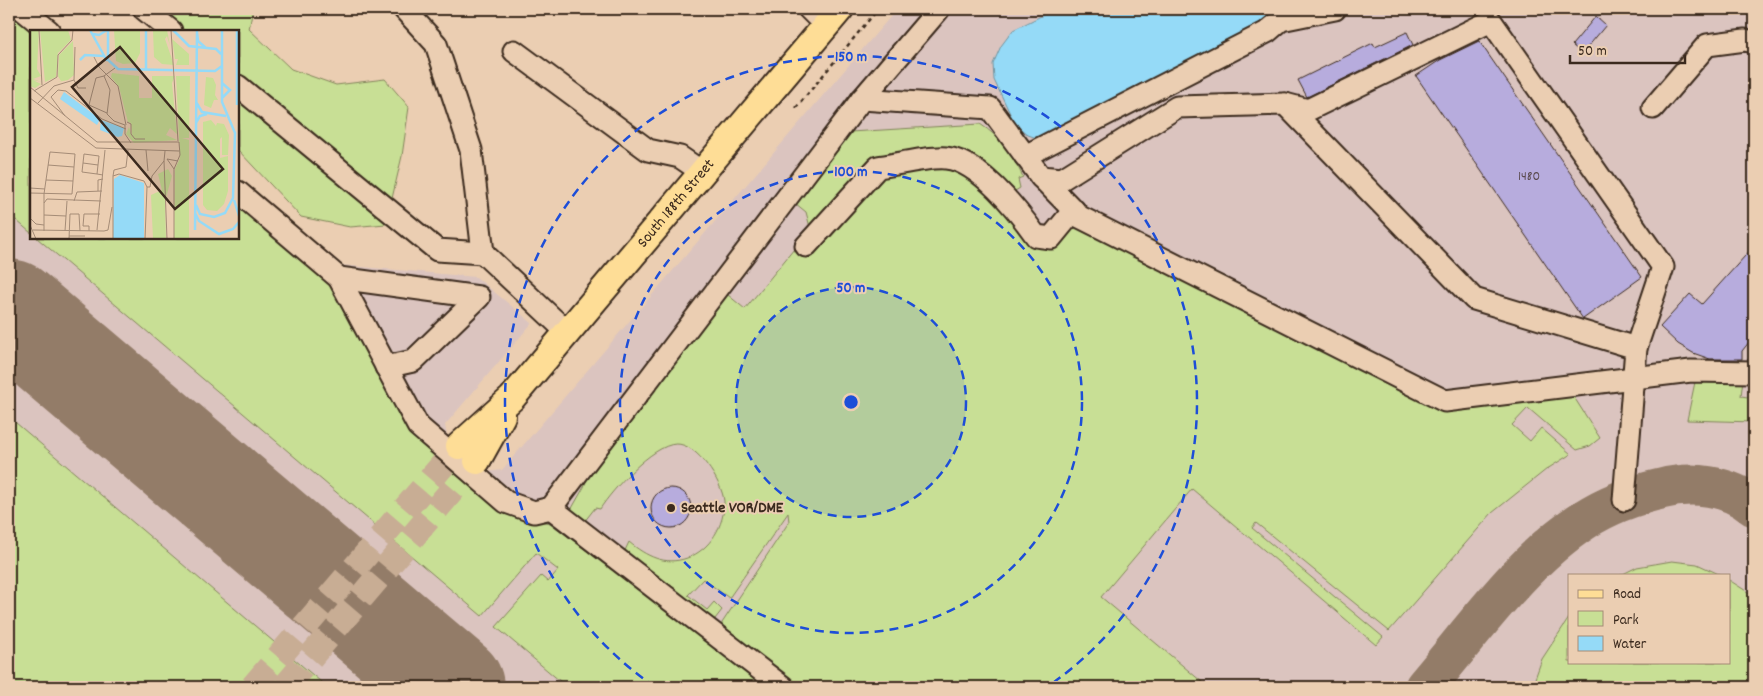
<svg xmlns="http://www.w3.org/2000/svg" width="1763" height="696" viewBox="0 0 1763 696" font-family="Dekko,sans-serif">
	<rect width="100%" height="100%" fill="#ebceb2"/>
	<filter id="ink" filterUnits="userSpaceOnUse"><feTurbulence type="fractalNoise" baseFrequency=".02" numOctaves="2"/><feDisplacementMap in="SourceGraphic" scale="10" xChannelSelector="R" yChannelSelector="G"/><feConvolveMatrix kernelMatrix="1 2 1 2 8 2 1 2 1" color-interpolation-filters="sRGB"/></filter>
	<g filter="url(#ink)">
		<path fill="#dbc4bf" fill-rule="evenodd" d="M9,9H35L62,31H31V238H238V179L340,265L476,277L532,323L445,425L447,436L486,472L502,470L897,9H1754V687H9ZM1569,575H1729V662H1569Z"/>
		<g fill="#c8df95" stroke="#82845a">
			<path d="M9,9L35,31H31V233L9,214Z"/>
			<path d="M147,9H253L249,29L291,69L336,85L385,79L409,107L402,156L386,224L350,227L301,217L238,150V31H157Z"/>
			<path d="M980,124C1001,137 1013,156 1023,177L1018,179L1020,188L1015,191L1013,198L989,176L905,157L811,231L806,212L790,199L850,132Z"/>
			<path d="M925,163L962,168L1025,231L1070,223L1082,231L1427,401L1572,394L1600,438L1590,446L1577,450L1528,408L1512,425L1530,441L1541,428L1571,454L1547,469L1492,513L1389,631L1256,523L1252,528L1383,637L1376,645L1192,489L1101,597L1208,687H795L721,631L722,623L789,522L788,513L729,598L703,579L688,595L707,610L714,602L722,610L715,619L708,622L622,557L629,542C646,556 665,566 687,558C710,550 725,525 724,501C722,482 697,443 676,444C652,445 612,490 600,509L595,508L584,522L571,510L584,487L592,465L722,290L745,309L794,249L804,256L873,175Z"/>
			<path d="M238,203L334,285L399,411L523,517L550,523L767,687H567L496,627L541,576L548,582L558,570L536,553L482,616L37,238H238Z"/>
			<path d="M1743,379L1741,396L1754,398V422L1687,420L1695,382Z"/>
			<path d="M9,417L327,687H9Z"/>
			<path d="M1672,561L1697,564L1721,575H1621L1637,567Z"/>
			<path d="M1729,580L1754,596V687H1532L1542,659L1569,618V662H1729Z"/>
		</g>
		<path fill="#95daf7" stroke="#7194a0" d="M1055,9H1275L1276,12L1269,19L1048,142L1028,135L1015,124L994,80L993,64L1001,46L1013,30Z"/>
		<g fill="none" stroke-linecap="round" stroke-linejoin="round">
			<path stroke="#937c68" stroke-width="41" d="M1425,687C1473,631 1522,560 1584,520C1607,505 1634,495 1661,489C1692,481 1729,485 1754,506"/>
			<path stroke="#937c68" stroke-width="104" d="M9,311L452,687"/>
		</g>
		<g fill="#b7acdd" stroke="#3b2a1e">
			<path d="M1596,16L1606,25L1582,54L1572,45Z"/>
			<path d="M1407,32L1413,45L1307,97L1298,80L1373,43L1375,47Z"/>
			<path d="M1479,41L1642,277L1583,319L1416,76L1440,60Z"/>
			<path d="M1754,246V336L1742,351V359H1710L1693,353L1678,344L1660,327L1690,294L1702,304Z"/>
			<circle cx="671" cy="508" r="20"/>
		</g>
		<g fill="none" stroke-linecap="round" stroke-linejoin="round">
			<g stroke="#c8ad94" stroke-width="26" stroke-dasharray="26 13" stroke-linecap="butt">
				<path d="M253,687L459,446"/>
				<path d="M285,687L477,461"/>
			</g>
			<defs>
				<g id="minor">
					<path d="M22,9L49,31"/>
					<path d="M144,9L171,31"/>
					<path d="M404,9L436,44L471,150L483,253L568,333"/>
					<path d="M809,9L826,26"/>
					<path d="M514,51L648,150L680,157L702,172"/>
					<path d="M238,86L437,250L483,253"/>
					<path d="M862,99L990,108L1041,177L1062,179L1177,107L1285,104L1474,299L1636,348L1624,500"/>
					<path d="M1285,104L1308,110L1491,21L1663,267L1636,348"/>
					<path d="M1653,108L1707,45L1745,40L1754,42"/>
					<path d="M1025,156L1267,32L1281,20L1335,9"/>
					<path d="M1041,177L1080,217L1445,401L1691,371L1754,372"/>
					<path d="M238,192L339,278L418,426L506,502L534,512L551,508L862,99L939,9"/>
					<path d="M806,246L878,167C894,165 931,156 946,158C979,161 1018,211 1036,236L1051,238L1074,210"/>
					<path d="M339,278L479,297L413,361L386,367"/>
					<path d="M551,508L783,687"/>
				</g>
				<g id="major">
					<path id="s1" d="M459,446L512,398L840,9"/>
					<path d="M477,461L502,416"/>
				</g>
			</defs>
			<use href="#minor" stroke="#3b2a1e" stroke-width="25"/>
			<use href="#major" stroke="#3b2a1e" stroke-width="30"/>
			<path stroke="#3b2a1e" stroke-width="2.5" stroke-dasharray="4 4" stroke-linecap="butt" d="M796,108L878,9"/>
			<use href="#minor" stroke="#ebceb2" stroke-width="21"/>
			<use href="#major" stroke="#fedd96" stroke-width="26"/>
		</g>
	</g>
	<circle cx="851" cy="402" r="115" fill="#1d4ed8" fill-opacity=".12"/>
	<g fill="none" stroke="#1d4ed8" stroke-width="2.5" stroke-dasharray="9 6">
		<circle cx="851" cy="402" r="115"/>
		<circle cx="851" cy="402" r="231"/>
		<path d="M655 687A346 346 0 1 1 1047 687"/>
	</g>
	<circle fill="#3b2a1e" stroke="#ebceb2" stroke-width="2" cx="671" cy="508" r="5"/>
	<g text-anchor="middle" dominant-baseline="central" stroke-width="4" stroke-linejoin="round" paint-order="stroke">
		<g font-size="14" fill="#5a4a4e">
			<text x="1529" y="177">1480</text>
		</g>
		<g font-size="16" fill="#3b2a1e" stroke="#ebceb2">
			<text stroke="none"><textPath href="#s1" startOffset="326">South 188th Street</textPath></text>
		</g>
		<g font-size="16" font-weight="bold" fill="#3b2a1e" stroke="#ebceb2" text-anchor="start">
			<text x="681" y="508">Seattle VOR/DME</text>
		</g>
	</g>
	<g transform="translate(30 30)">
		<rect width="209" height="209" fill="#ebceb2"/>
		<path d="M0,0H9L7,39L11,46L3,49L12,52L3,50L11,54L5,58L0,56ZM10,0H38L41,10L28,23L26,47L15,52ZM84,0H110V23L105,33L93,34L86,31ZM123,0H137L140,16L137,6L135,9L144,35L132,34L124,27ZM142,9L159,24V35H146L148,29H145ZM43,11L44,45L38,50L28,52L31,51L28,46L29,25ZM82,43L109,46V68H122V46H145L142,53L147,104L140,98L136,105L147,110L104,113L96,104L99,97L102,106L101,93L98,92L89,57L81,47ZM146,46H160L159,108H152L159,110V209H144L145,139L150,128ZM176,47L183,48L186,55L185,65L188,70H184L181,78L174,75ZM181,90L186,96L187,93L194,94L199,105L198,125H192V107L190,109V128L198,126V161L194,174L187,181L177,180L173,175V92ZM138,139L142,146L135,171L136,209H123L121,165L132,160L128,144Z" fill="#c8df95"/>
		<path d="M34,62L70,89L67,95L30,69ZM71,90L94,98L92,106L88,107L70,100ZM90,145L114,153V209H83L84,149Z" fill="#95daf7"/>
		<path fill="none" stroke="#95daf7" stroke-width="2.5" d="M60,0L77,31M78,0V30L88,39L185,41L192,36M143,0L159,16L186,19L191,24M167,3L168,11L176,18M63,4L69,5L77,0M50,30L55,25L74,26M116,40V0M192,68L200,60L192,53M166,72L172,82L196,86M207,75V0M166,93L170,86L177,84M204,170L209,186M166,175L170,184L184,187L195,183L203,168L205,103L192,72V0M165,183L169,191L189,204L203,199L209,192M165,200L167,0"/>
		<path fill="none" stroke="#a58c77" stroke-width="1" d="M9,0L12,55M141,0L148,111M45,17L44,50L48,58H56M64,27L69,37L88,56L96,95M85,38L74,46L80,60L77,84L84,91L95,95V104L101,113M74,46L66,48L59,75L77,83M0,57L67,112H149L150,125L144,139V209M4,61L27,47L28,25L42,10L43,0M0,68L66,118L149,121M8,73L24,56L44,50M35,86L21,67L28,60L36,61L72,89L96,99M97,92L101,94V104L105,109H115M116,120L118,141M134,131L137,209M53,133L68,135M18,135L44,137L43,151M144,139L137,129L148,131M67,144L69,126L54,124L52,142L67,144L73,145M83,146L89,144L114,151L117,157L115,209M117,157H120L122,146L134,131L135,121M0,158L15,159M68,161V150L73,149M0,163L42,164L43,151L16,150M44,171L47,162L72,161M14,173L17,169L71,171M14,185L36,186M0,188L6,194L14,195M0,195L6,209M3,200L74,201L78,200L82,177M67,200L75,120M14,201V164L20,122L45,124L44,137M35,201L37,171M59,201V196H53L54,184H70M39,206H55M39,209L40,184H49L50,201M83,209V146L84,140L96,137L98,120"/>
		<path fill="#3b2a1e" fill-opacity="0.15" stroke="#3b2a1e" stroke-width="2.5" d="M90,17L193,139L145,179L42,57Z"/>
		<rect width="209" height="209" fill="none" stroke="#3b2a1e" stroke-width="2.5"/>
	</g>
	<circle cx="851" cy="402" r="8" fill="#1d4ed8" stroke="#ebceb2" stroke-width="2.5"/>
	<g font-size="15" text-anchor="middle" font-weight="bold" fill="#1d4ed8" stroke="#ebceb2" stroke-width="4" stroke-linejoin="round" paint-order="stroke">
		<text x="851" y="61">150 m</text>
		<text x="851" y="176">100 m</text>
		<text x="851" y="292">50 m</text>
	</g>
	<rect width="1763" height="696" fill="none" stroke="#ebceb2" stroke-width="30"/>
	<rect x="15" y="15" width="1733" height="666" fill="none" stroke="#3b2a1e" stroke-width="2" filter="url(#ink)"/>
	<rect x="1568" y="574" width="162" height="90" fill="#ebceb2" stroke="#a58c77"/>
	<rect x="1578" y="590" width="25" height="8" fill="#fedd96" stroke="#a58c77"/>
	<text x="1613" y="598" font-size="15" fill="#3b2a1e">Road</text>
	<rect x="1578" y="611" width="25" height="15" fill="#c8df95" stroke="#a58c77"/>
	<text x="1613" y="624" font-size="15" fill="#3b2a1e">Park</text>
	<rect x="1578" y="636" width="25" height="15" fill="#95daf7" stroke="#a58c77"/>
	<text x="1613" y="648" font-size="15" fill="#3b2a1e">Water</text>
	<path d="M1570 55v8h115v-8" fill="none" stroke="#3b2a1e" stroke-width="2.5"/>
	<text x="1578" y="55" font-size="15" fill="#3b2a1e" stroke="#ebceb2" stroke-width="4" paint-order="stroke">50 m</text>
</svg>
